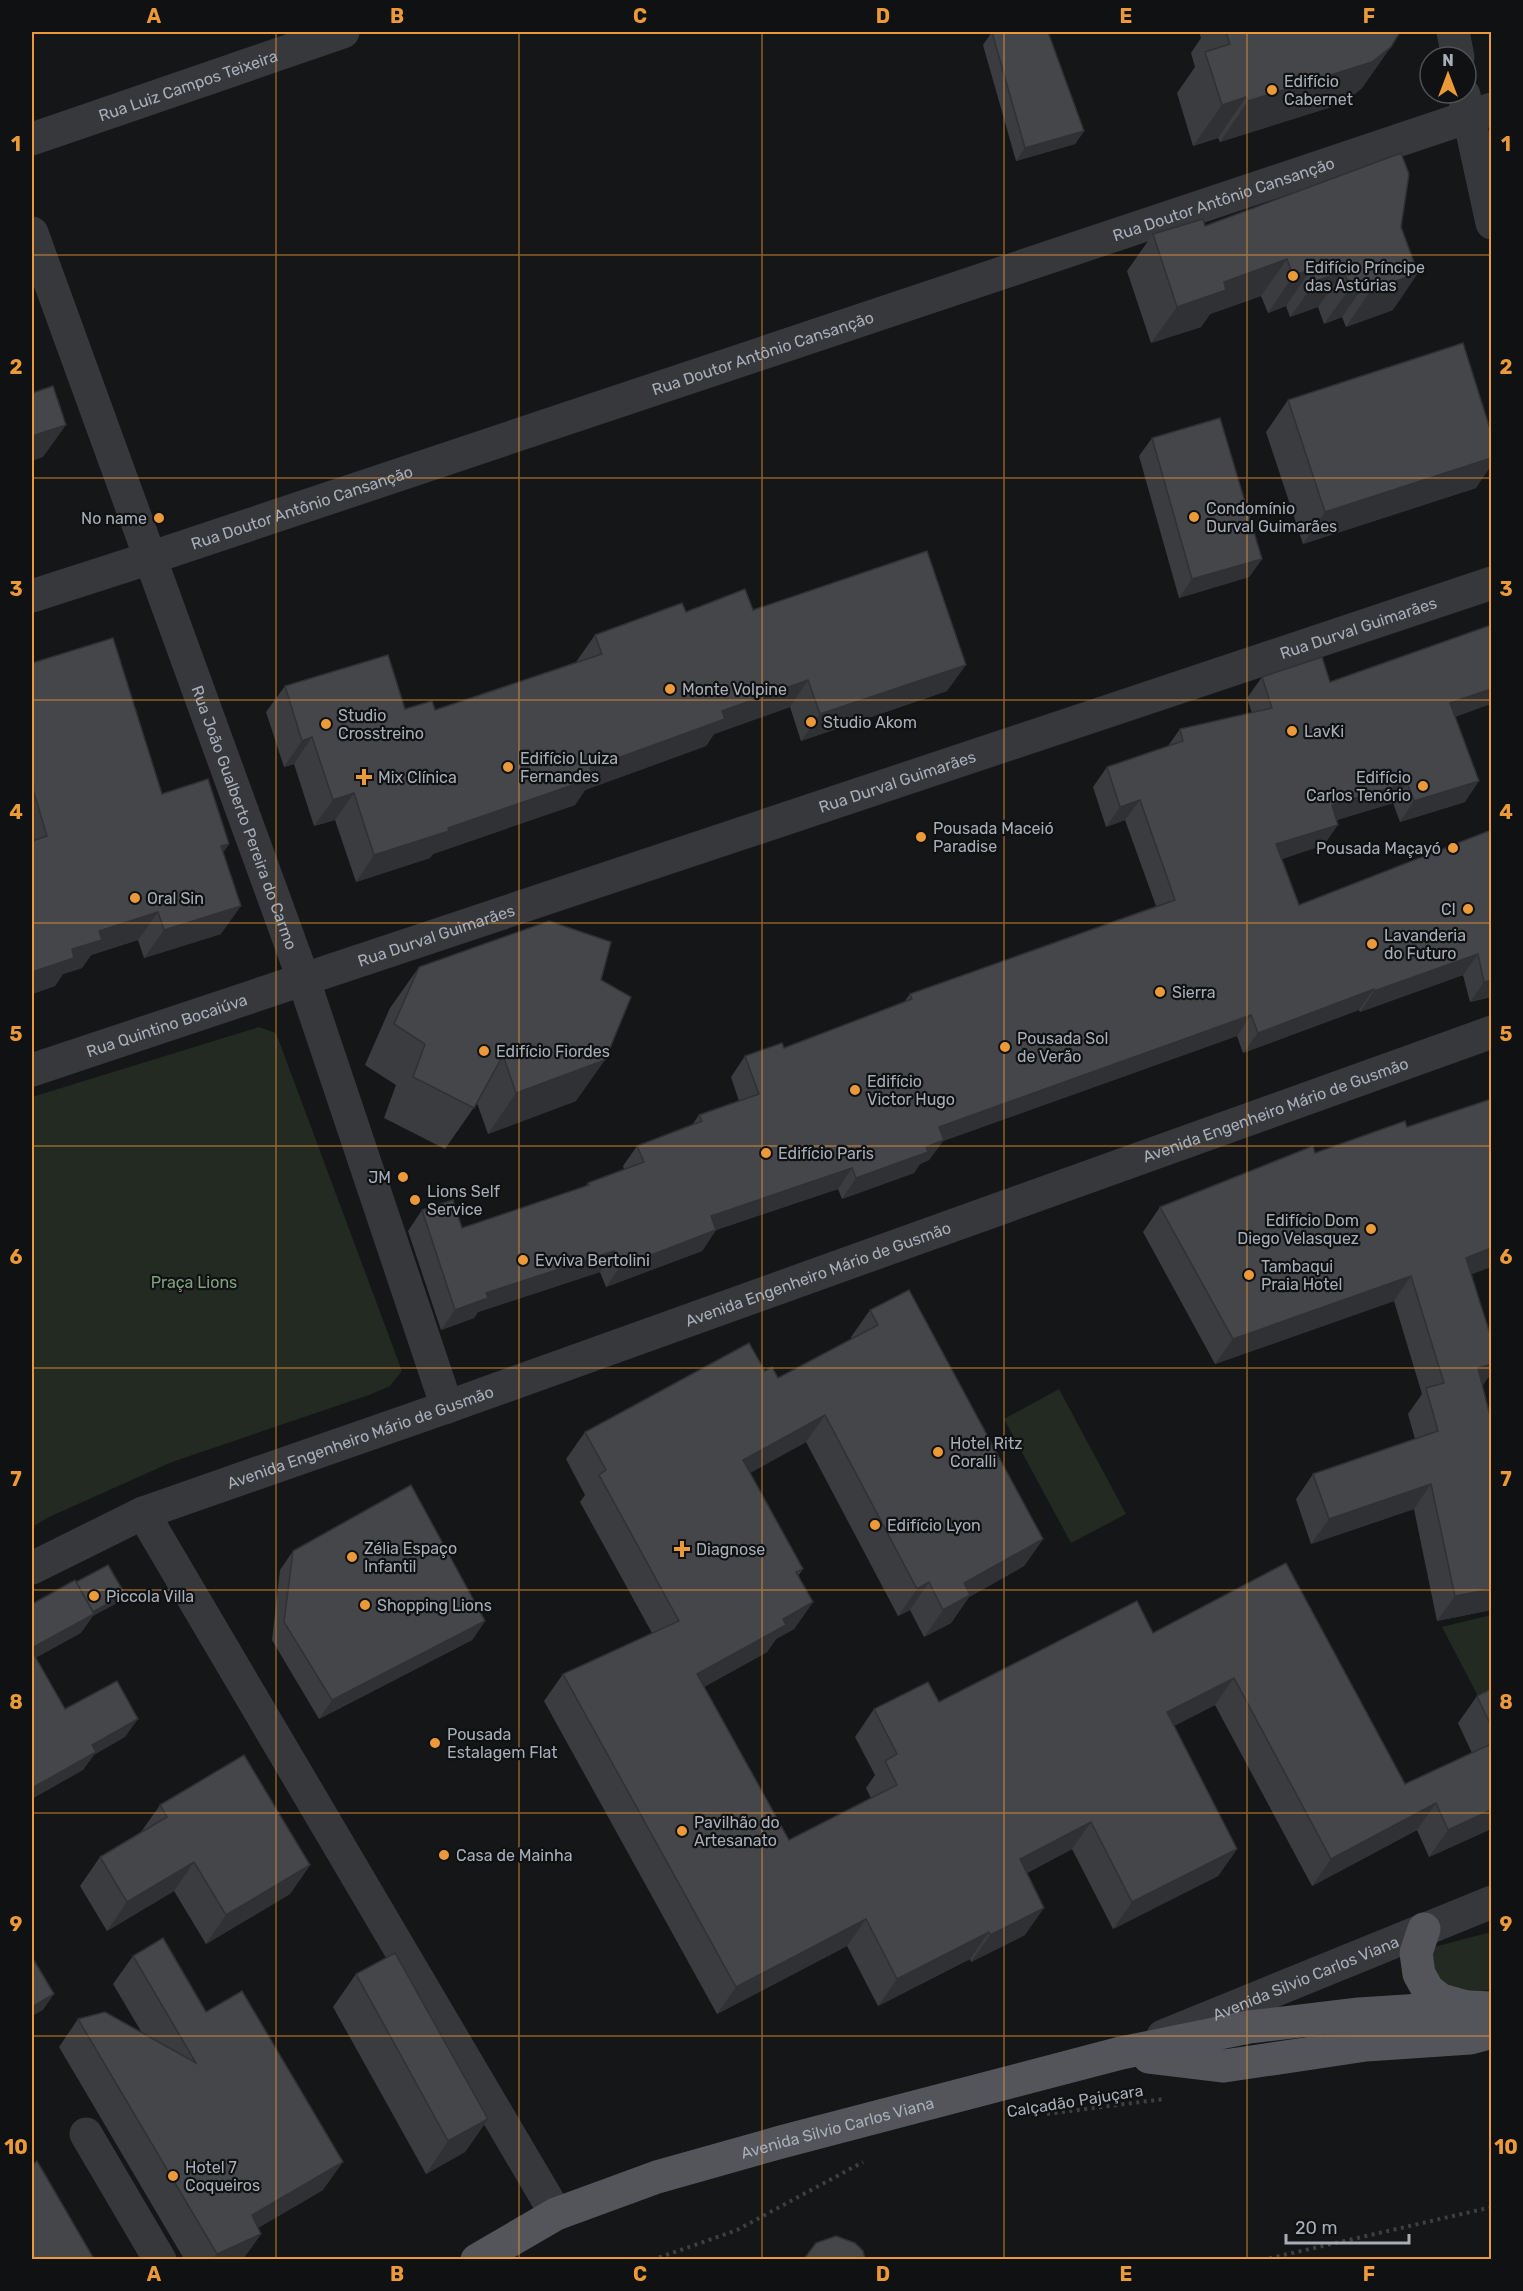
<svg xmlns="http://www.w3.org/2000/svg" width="1523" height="2291" viewBox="0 0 1523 2291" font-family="Rubik,sans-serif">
	<rect width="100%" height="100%" fill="#151617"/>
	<g fill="#222a22">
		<path d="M259,1027L276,1033L402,1371L390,1386L369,1395L172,1462L49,1517L32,1527V1097Z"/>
		<path d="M1059,1389L1126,1514L1071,1543L1004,1419Z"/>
		<path d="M1491,1615V1721L1442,1627Z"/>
		<path d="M1491,1932V1990L1444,1994L1431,1982L1430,1948Z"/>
	</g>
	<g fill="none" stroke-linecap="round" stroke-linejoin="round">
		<g stroke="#3d3f43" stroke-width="4" stroke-dasharray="3 4.5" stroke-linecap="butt">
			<path d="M1047,2114L1164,2099"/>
			<path d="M652,2260L737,2230L863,2162"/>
			<path d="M1262,2260L1492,2207"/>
		</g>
		<g stroke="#37383c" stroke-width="33">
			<path d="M1453,32L1458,57"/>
			<path d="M1464,95L1492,223"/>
			<path id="s1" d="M32,139L343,32"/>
			<path id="s2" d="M32,233L303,978L447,1407"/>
			<path id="s3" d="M32,596L150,558L1492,109"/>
			<path id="s4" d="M32,1070L1492,583"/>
			<path d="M143,1513L556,2214"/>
			<path id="s5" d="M32,1568L143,1513L447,1407L1492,1032"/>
			<path id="s6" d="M1163,2036L1492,1902"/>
			<path d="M86,2134L160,2260"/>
		</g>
		<g stroke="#53555b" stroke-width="33">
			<path d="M1424,1929L1416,1953L1419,1974L1428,1990L1441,2000L1466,2007"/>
			<path d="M1149,2057L1224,2066L1366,2045L1470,2038L1492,2032"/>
			<path id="s7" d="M477,2260L556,2214L657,2177L781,2142L1121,2053L1249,2027L1359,2014L1468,2007L1492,2008"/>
		</g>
	</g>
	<g fill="#3a3c40">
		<path d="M992,32L1084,131L1075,144L1016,161L983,45Z"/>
		<path d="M1199,32H1400L1362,88L1344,103L1220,142L1218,138L1193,146L1177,93L1195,67L1191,53L1201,38Z"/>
		<path d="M1205,226L1401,227L1393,310L1346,327L1342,317L1324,324L1318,307L1290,317L1286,306L1268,313L1261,296L1210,314L1201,327L1151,343L1127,271L1153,234Z"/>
		<path d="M1288,400L1476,488L1303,544L1266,432Z"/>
		<path d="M1152,438L1262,559L1249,577L1179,598L1139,456Z"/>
		<path d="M753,610L947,691L801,741L790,707L714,734L706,746L585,790L575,805L433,854L430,858L356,882L335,820L314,826L294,764L284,767L266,712L285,686L405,709L435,710L576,662L595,635L686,612Z"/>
		<path d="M32,663L162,794L229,844L223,852L221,934L144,958L138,940L91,955L82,968L63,974L55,986L32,994Z"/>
		<path d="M1262,677L1330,682L1455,717L1465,802L1400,822L1393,803L1337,820L1324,845L1282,859L1299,905L1491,830V997L1470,1002L1463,975L1360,1012L1359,1010L1243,1053L1237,1036L943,1141L929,1160L920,1164L914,1173L842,1199L838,1189L716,1230L702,1251L606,1287L600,1272L478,1312L474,1318L441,1330L408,1231L422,1210L462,1228L585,1187L588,1183L624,1169L623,1166L637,1146L692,1125L699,1115L739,1101L731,1077L745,1056L784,1048L904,1002L910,994L1156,906L1125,820L1106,827L1093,787L1107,767L1168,746L1180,729L1252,713L1247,698Z"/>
		<path d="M419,967L601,980L576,1101L488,1134L477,1103L445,1149L384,1118L396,1085L365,1065L390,1008Z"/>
		<path d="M1315,1153L1472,1274L1491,1373L1482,1386L1491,1420V1610L1437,1621L1414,1509L1311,1544L1296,1499L1313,1474L1415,1439L1408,1414L1422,1394L1394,1301L1215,1364L1143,1232L1160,1207Z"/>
		<path d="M870,1310L1043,1539L1024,1566L969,1597L951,1623L924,1637L910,1610L898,1616L806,1442L750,1473L803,1569L798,1576L813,1602L794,1629L776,1639L767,1652L704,1687L789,1840L871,1798L866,1788L875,1775L855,1737L874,1709L939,1702L1153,1633L1286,1563L1405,1784L1472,1753L1458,1723L1477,1696L1491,1689V1829L1429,1857L1417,1830L1312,1886L1215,1705L1174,1726L1237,1849L1218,1876L1113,1929L1072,1849L1027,1873L1025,1935L971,1962L970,1959L878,2006L847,1946L717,2014L544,1701L563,1674L652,1633L580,1502L585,1495L566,1459L585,1432L765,1371L778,1378L852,1339L851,1337Z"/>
		<path d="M293,1551L485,1621L472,1640L319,1719L272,1640L280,1570Z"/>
		<path d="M160,1805L310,1865L290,1894L206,1944L174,1891L107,1931L80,1886L100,1857L141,1832Z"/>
		<path d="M133,1956L206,2012L323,2190L258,2228L261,2234L243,2259H184L59,2047L78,2019L142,2033L113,1984Z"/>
		<path d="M356,1974L488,2119L465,2152L426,2174L333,2007Z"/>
	</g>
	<g fill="#303134">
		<path d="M1391,47L1362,88L1344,103L1220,142L1248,101Z"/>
		<path d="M1246,97L1218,138L1193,146L1222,105Z"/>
		<path d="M1084,131L1075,144L1016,161L1025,148Z"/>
		<path d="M1287,259L1261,296L1210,314L1201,327L1151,343L1177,307L1224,282Z"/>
		<path d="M1311,269L1286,306L1268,313L1293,276Z"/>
		<path d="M1344,271L1318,307L1290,317L1316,281Z"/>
		<path d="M1418,273L1393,310L1346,327L1371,290Z"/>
		<path d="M1367,281L1342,317L1324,324L1350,288Z"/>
		<path d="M66,425L43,457L32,461V436Z"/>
		<path d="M1491,458V466L1476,488L1303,544L1325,512Z"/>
		<path d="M1262,559L1249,577L1179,598L1192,579Z"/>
		<path d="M966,665L947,691L801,741L820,714Z"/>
		<path d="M808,680L790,707L714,734L706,746L585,790L575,805L433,854L430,858L356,882L374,855L448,828L722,711Z"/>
		<path d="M1491,689V704L1436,724L1450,703Z"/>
		<path d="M312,737L294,764L284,767L302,741Z"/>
		<path d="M1479,781L1465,802L1400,822L1414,801Z"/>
		<path d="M1407,783L1393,803L1317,826L1332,805Z"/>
		<path d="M354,793L335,820L314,826L333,800Z"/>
		<path d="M1140,800L1125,820L1106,827L1120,807Z"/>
		<path d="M1338,825L1324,845L1262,865L1276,844Z"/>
		<path d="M229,844L210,872L221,846Z"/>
		<path d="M241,906L221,934L144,958L164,930Z"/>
		<path d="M158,912L138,940L91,955L82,968L63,974L55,986L32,994V972L72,949L99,931Z"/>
		<path d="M1478,954L1463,975L1360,1012L1374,991Z"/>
		<path d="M1491,980V997L1470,1002L1484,982Z"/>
		<path d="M1374,989L1359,1010L1243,1053L1258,1033Z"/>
		<path d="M1251,1015L1237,1036L943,1141L929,1160L920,1164L914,1173L842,1199L856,1178L939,1127Z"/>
		<path d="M605,1060L576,1101L488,1134L516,1093Z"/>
		<path d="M852,1168L838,1189L716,1230L702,1251L606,1287L620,1267L711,1216Z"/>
		<path d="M1491,1248V1267L1449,1283L1466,1258Z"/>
		<path d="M614,1251L600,1272L478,1312L474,1318L441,1330L455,1310L486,1293Z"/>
		<path d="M1411,1276L1394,1301L1215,1364L1233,1339Z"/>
		<path d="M1491,1364V1373L1482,1387L1478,1368Z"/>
		<path d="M825,1415L806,1442L724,1487L743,1460Z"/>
		<path d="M1431,1484L1414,1509L1311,1544L1329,1519Z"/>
		<path d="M1043,1539L1024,1566L969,1597L951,1623L924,1637L943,1610L964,1583Z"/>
		<path d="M929,1582L910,1610L898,1616L917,1589Z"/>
		<path d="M1491,1589V1610L1437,1621L1455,1596Z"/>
		<path d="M125,1594L121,1601L93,1616L81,1633L32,1660V1648L89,1614Z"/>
		<path d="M813,1602L794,1629L776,1639L767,1652L678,1701L697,1674L783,1619Z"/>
		<path d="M485,1621L472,1640L319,1719L332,1700Z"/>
		<path d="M1234,1678L1215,1705L1148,1739L1167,1712Z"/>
		<path d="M138,1719L125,1737L94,1755L83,1770L32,1799V1788L92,1745Z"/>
		<path d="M1436,1803L1417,1830L1312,1886L1331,1859Z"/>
		<path d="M1491,1810V1829L1429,1857L1448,1830Z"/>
		<path d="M1091,1822L1072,1849L1001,1887L1020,1859Z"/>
		<path d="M1237,1849L1218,1876L1113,1929L1132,1902Z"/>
		<path d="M194,1862L174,1891L107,1931L127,1902Z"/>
		<path d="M310,1865L290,1894L206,1944L226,1915Z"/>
		<path d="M1044,1908L1025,1935L971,1962L990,1935Z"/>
		<path d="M866,1919L847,1946L717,2014L736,1987Z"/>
		<path d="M989,1932L970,1959L878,2006L897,1979Z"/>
		<path d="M54,1994L43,2010L32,2016V2007Z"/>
		<path d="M488,2119L465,2152L426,2174L448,2141Z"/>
		<path d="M343,2162L323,2190L232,2243L252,2215Z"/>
		<path d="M261,2234L243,2259H213L217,2254Z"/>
	</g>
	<g fill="#44464a" stroke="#303134" stroke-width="1.5">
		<path d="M992,32H1048L1084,131L1025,148Z"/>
		<path d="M1226,32H1400L1391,47L1372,62L1248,101L1246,97L1222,105L1205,52L1230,44Z"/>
		<path d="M1401,153L1409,174L1401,227L1418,273L1371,290L1367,281L1350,288L1344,271L1316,281L1311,269L1293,276L1287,259L1224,282L1226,290L1177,307L1153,234L1203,219L1205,226Z"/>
		<path d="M1463,343L1491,432V458L1325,512L1288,400Z"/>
		<path d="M53,386L66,425L32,436V393Z"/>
		<path d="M1220,418L1262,559L1192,579L1152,438Z"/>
		<path d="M927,551L966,665L820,714L808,680L722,711L725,719L590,768L593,778L448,828L449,831L374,855L354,793L333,800L312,737L302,741L285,686L388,655L405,709L432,701L435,710L602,654L595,635L682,603L686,612L745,589L753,610Z"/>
		<path d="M1491,625V689L1450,703L1479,781L1414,801L1407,783L1332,805L1338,825L1276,844L1299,905L1491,830V980L1484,982L1478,954L1374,991V989L1258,1033L1251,1015L939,1127L944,1140L926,1147L928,1152L856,1178L852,1168L711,1216L716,1230L620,1267L614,1251L486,1293L488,1298L455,1310L422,1210L453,1200L462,1228L589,1185L588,1183L644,1162L637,1146L702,1121L699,1115L759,1094L745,1056L782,1043L784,1048L912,999L910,994L1175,900L1140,800L1120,807L1107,767L1183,741L1180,729L1272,708L1262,677L1322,657L1330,682Z"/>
		<path d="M113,638L162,794L208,779L229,844L221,846L241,906L164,930L158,912L99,931L102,940L72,949L74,958L32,972V841L47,836L32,786V663Z"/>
		<path d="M549,921L611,942L601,980L631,997L605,1060L516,1093L503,1055L474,1108L413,1077L425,1044L394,1024L419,967Z"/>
		<path d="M1491,1099V1248L1466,1258L1491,1337V1364L1478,1368L1491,1420V1589L1455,1596L1431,1484L1329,1519L1313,1474L1438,1431L1426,1388L1444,1383L1411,1276L1233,1339L1160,1207L1313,1146L1315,1153L1405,1121L1407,1127Z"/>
		<path d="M909,1290L1043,1539L964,1583L970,1595L943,1610L929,1582L917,1589L825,1415L743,1460L803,1569L796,1572L813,1602L783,1619L786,1625L697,1674L789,1840L897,1785L885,1761L897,1754L874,1709L928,1682L939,1702L1137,1601L1153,1633L1286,1563L1405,1784L1491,1744V1810L1448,1830L1436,1803L1331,1859L1234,1678L1167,1712L1237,1849L1132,1902L1091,1822L1020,1859L1044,1908L990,1935L989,1932L897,1979L866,1919L736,1987L563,1674L679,1621L599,1475L606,1470L585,1432L749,1343L765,1371L772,1367L778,1378L878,1325L870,1310Z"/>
		<path d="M411,1485L485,1621L332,1700L284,1622L293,1551Z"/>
		<path d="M108,1565L125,1594L93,1612L76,1582Z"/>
		<path d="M75,1580L94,1614L32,1648V1604Z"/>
		<path d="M32,1651L65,1709L117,1681L138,1719L92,1745L96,1752L32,1788Z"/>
		<path d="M1491,1689V1726L1477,1696Z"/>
		<path d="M244,1755L310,1865L226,1915L194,1862L127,1902L100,1857L167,1817L160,1805Z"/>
		<path d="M163,1938L206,2012L242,1991L343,2162L252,2215L261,2234L217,2254L78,2019L105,2012L196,2063L133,1956Z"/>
		<path d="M395,1953L488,2119L448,2141L356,1974Z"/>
		<path d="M32,1957L54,1994L32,2007Z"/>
		<path d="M37,2161L94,2259H32V2165Z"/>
		<path d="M836,2236L855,2243L863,2251L865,2259H804L816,2243Z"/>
	</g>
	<path fill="none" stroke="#ec9a39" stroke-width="1.5" stroke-opacity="0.55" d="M276,32V2260M519,32V2260M762,32V2260M1004,32V2260M1247,32V2260M32,255H1492M32,478H1492M32,700H1492M32,923H1492M32,1146H1492M32,1368H1492M32,1590H1492M32,1813H1492M32,2036H1492"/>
	<g fill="#ec9a39" stroke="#101112" stroke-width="2">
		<circle cx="1272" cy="90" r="6"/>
		<circle cx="1293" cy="276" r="6"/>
		<circle cx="1194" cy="517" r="6"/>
		<circle cx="159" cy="518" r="6"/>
		<circle cx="670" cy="689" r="6"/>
		<circle cx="811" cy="722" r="6"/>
		<circle cx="326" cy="724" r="6"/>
		<circle cx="1292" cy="731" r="6"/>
		<circle cx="508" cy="767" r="6"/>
		<path d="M361 768h6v6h6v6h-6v6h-6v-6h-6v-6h6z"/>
		<circle cx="1423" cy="786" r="6"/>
		<circle cx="921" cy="837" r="6"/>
		<circle cx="1453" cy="848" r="6"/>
		<circle cx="135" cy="898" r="6"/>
		<circle cx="1468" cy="909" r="6"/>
		<circle cx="1372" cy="944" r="6"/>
		<circle cx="1160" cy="992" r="6"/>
		<circle cx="1005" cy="1047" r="6"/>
		<circle cx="484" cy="1051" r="6"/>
		<circle cx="855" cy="1090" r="6"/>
		<circle cx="766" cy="1153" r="6"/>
		<circle cx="403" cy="1177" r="6"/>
		<circle cx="415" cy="1200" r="6"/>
		<circle cx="1371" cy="1229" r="6"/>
		<circle cx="523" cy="1260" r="6"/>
		<circle cx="1249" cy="1275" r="6"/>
		<circle cx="938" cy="1452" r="6"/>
		<circle cx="875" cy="1525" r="6"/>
		<path d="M679 1540h6v6h6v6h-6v6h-6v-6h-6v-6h6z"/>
		<circle cx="352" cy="1557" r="6"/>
		<circle cx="94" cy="1596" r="6"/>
		<circle cx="365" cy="1605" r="6"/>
		<circle cx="435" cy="1743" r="6"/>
		<circle cx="682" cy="1831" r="6"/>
		<circle cx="444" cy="1855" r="6"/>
		<circle cx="173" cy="2176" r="6"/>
	</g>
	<g text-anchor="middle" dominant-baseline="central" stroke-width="4.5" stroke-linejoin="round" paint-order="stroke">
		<g font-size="16" fill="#a8aeb7" stroke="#101112" text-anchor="start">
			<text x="1284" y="81">Edifício<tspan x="1284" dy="18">Cabernet</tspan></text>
			<text x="1305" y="267">Edifício Príncipe<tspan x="1305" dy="18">das Astúrias</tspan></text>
			<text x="1206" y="508">Condomínio<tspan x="1206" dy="18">Durval Guimarães</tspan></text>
			<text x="147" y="518" text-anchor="end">No name</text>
			<text x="682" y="689">Monte Volpine</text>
			<text x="338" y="715">Studio<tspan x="338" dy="18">Crosstreino</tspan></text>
			<text x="823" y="722">Studio Akom</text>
			<text x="1304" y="731">LavKi</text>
			<text x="520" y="758">Edifício Luiza<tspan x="520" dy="18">Fernandes</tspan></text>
			<text x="378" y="777">Mix Clínica</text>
			<text x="1411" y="777" text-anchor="end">Edifício<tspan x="1411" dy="18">Carlos Tenório</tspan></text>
			<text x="933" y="828">Pousada Maceió<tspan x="933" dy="18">Paradise</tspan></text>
			<text x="1441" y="848" text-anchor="end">Pousada Maçayó</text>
			<text x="147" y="898">Oral Sin</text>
			<text x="1456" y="909" text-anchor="end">CI</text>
			<text x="1384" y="935">Lavanderia<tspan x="1384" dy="18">do Futuro</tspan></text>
			<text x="1172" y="992">Sierra</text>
			<text x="1017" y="1038">Pousada Sol<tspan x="1017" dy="18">de Verão</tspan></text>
			<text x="496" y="1051">Edifício Fiordes</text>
			<text x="867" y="1081">Edifício<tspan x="867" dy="18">Victor Hugo</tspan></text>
			<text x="778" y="1153">Edifício Paris</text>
			<text x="391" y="1177" text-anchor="end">JM</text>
			<text x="427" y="1191">Lions Self<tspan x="427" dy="18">Service</tspan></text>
			<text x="1359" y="1220" text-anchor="end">Edifício Dom<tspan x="1359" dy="18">Diego Velasquez</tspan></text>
			<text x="535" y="1260">Evviva Bertolini</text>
			<text x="1261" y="1266">Tambaqui<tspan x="1261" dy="18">Praia Hotel</tspan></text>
			<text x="950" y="1443">Hotel Ritz<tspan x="950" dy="18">Coralli</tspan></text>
			<text x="887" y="1525">Edifício Lyon</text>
			<text x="364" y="1548">Zélia Espaço<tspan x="364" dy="18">Infantil</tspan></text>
			<text x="696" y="1549">Diagnose</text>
			<text x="106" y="1596">Piccola Villa</text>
			<text x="377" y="1605">Shopping Lions</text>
			<text x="447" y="1734">Pousada<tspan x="447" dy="18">Estalagem Flat</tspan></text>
			<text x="694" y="1822">Pavilhão do<tspan x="694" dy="18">Artesanato</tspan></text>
			<text x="456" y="1855">Casa de Mainha</text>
			<text x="185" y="2167">Hotel 7<tspan x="185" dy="18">Coqueiros</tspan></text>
		</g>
		<g font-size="16" fill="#a8aeb7" stroke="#101112">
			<text stroke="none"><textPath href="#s1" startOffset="165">Rua Luiz Campos Teixeira</textPath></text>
			<text stroke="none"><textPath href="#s3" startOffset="1256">Rua Doutor Antônio Cansanção</textPath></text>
			<text stroke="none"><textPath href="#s3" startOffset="770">Rua Doutor Antônio Cansanção</textPath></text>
			<text stroke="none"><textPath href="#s3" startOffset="284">Rua Doutor Antônio Cansanção</textPath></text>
			<text stroke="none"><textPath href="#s4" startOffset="1398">Rua Durval Guimarães</textPath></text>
			<text stroke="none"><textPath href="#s4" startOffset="912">Rua Durval Guimarães</textPath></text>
			<text stroke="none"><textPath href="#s2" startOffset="622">Rua João Gualberto Pereira do Carmo</textPath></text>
			<text stroke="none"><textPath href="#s4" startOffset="426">Rua Durval Guimarães</textPath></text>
			<text stroke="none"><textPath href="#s4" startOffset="142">Rua Quintino Bocaiúva</textPath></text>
			<text stroke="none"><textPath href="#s5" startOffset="1326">Avenida Engenheiro Mário de Gusmão</textPath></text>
			<text stroke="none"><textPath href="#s5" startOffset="840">Avenida Engenheiro Mário de Gusmão</textPath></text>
			<text stroke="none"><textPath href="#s5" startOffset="354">Avenida Engenheiro Mário de Gusmão</textPath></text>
			<text stroke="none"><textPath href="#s6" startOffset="154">Avenida Silvio Carlos Viana</textPath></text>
			<text transform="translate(1075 2101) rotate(-9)">Calçadão Pajuçara</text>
			<text stroke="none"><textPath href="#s7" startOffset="386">Avenida Silvio Carlos Viana</textPath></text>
		</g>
		<g font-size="16" fill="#81a17f" stroke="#101112">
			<text x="194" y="1282">Praça Lions</text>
		</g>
	</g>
	<rect width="1523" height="2291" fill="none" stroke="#101112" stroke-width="66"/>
	<g transform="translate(1448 75)"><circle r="28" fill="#101112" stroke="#4d5054" stroke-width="1.5"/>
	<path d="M0-4.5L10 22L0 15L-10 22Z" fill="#ec9a39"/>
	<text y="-9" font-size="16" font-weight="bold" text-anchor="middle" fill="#a8aeb7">N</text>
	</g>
	<path d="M1286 2234v9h123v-9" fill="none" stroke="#a8aeb7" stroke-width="3"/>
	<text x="1295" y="2234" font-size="18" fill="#a8aeb7" stroke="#101112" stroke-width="4.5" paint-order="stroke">20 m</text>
	<rect x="33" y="33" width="1457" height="2225" fill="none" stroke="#ec9a39" stroke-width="2"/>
	<g font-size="20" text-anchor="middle" font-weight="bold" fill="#ec9a39">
		<text x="154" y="23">A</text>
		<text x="397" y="23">B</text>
		<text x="640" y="23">C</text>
		<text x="883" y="23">D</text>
		<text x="1126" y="23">E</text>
		<text x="1369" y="23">F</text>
		<text x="16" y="151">1</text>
		<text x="1506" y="151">1</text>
		<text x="16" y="374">2</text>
		<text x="1506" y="374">2</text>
		<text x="16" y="596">3</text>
		<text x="1506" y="596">3</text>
		<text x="16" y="819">4</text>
		<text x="1506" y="819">4</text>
		<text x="16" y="1041">5</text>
		<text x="1506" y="1041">5</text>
		<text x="16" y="1264">6</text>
		<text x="1506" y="1264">6</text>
		<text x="16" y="1486">7</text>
		<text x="1506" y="1486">7</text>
		<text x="16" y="1709">8</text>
		<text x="1506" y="1709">8</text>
		<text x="16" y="1931">9</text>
		<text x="1506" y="1931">9</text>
		<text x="16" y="2154">10</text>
		<text x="1506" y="2154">10</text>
		<text x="154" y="2281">A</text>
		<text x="397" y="2281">B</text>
		<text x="640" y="2281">C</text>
		<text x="883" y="2281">D</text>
		<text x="1126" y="2281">E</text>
		<text x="1369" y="2281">F</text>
	</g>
</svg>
